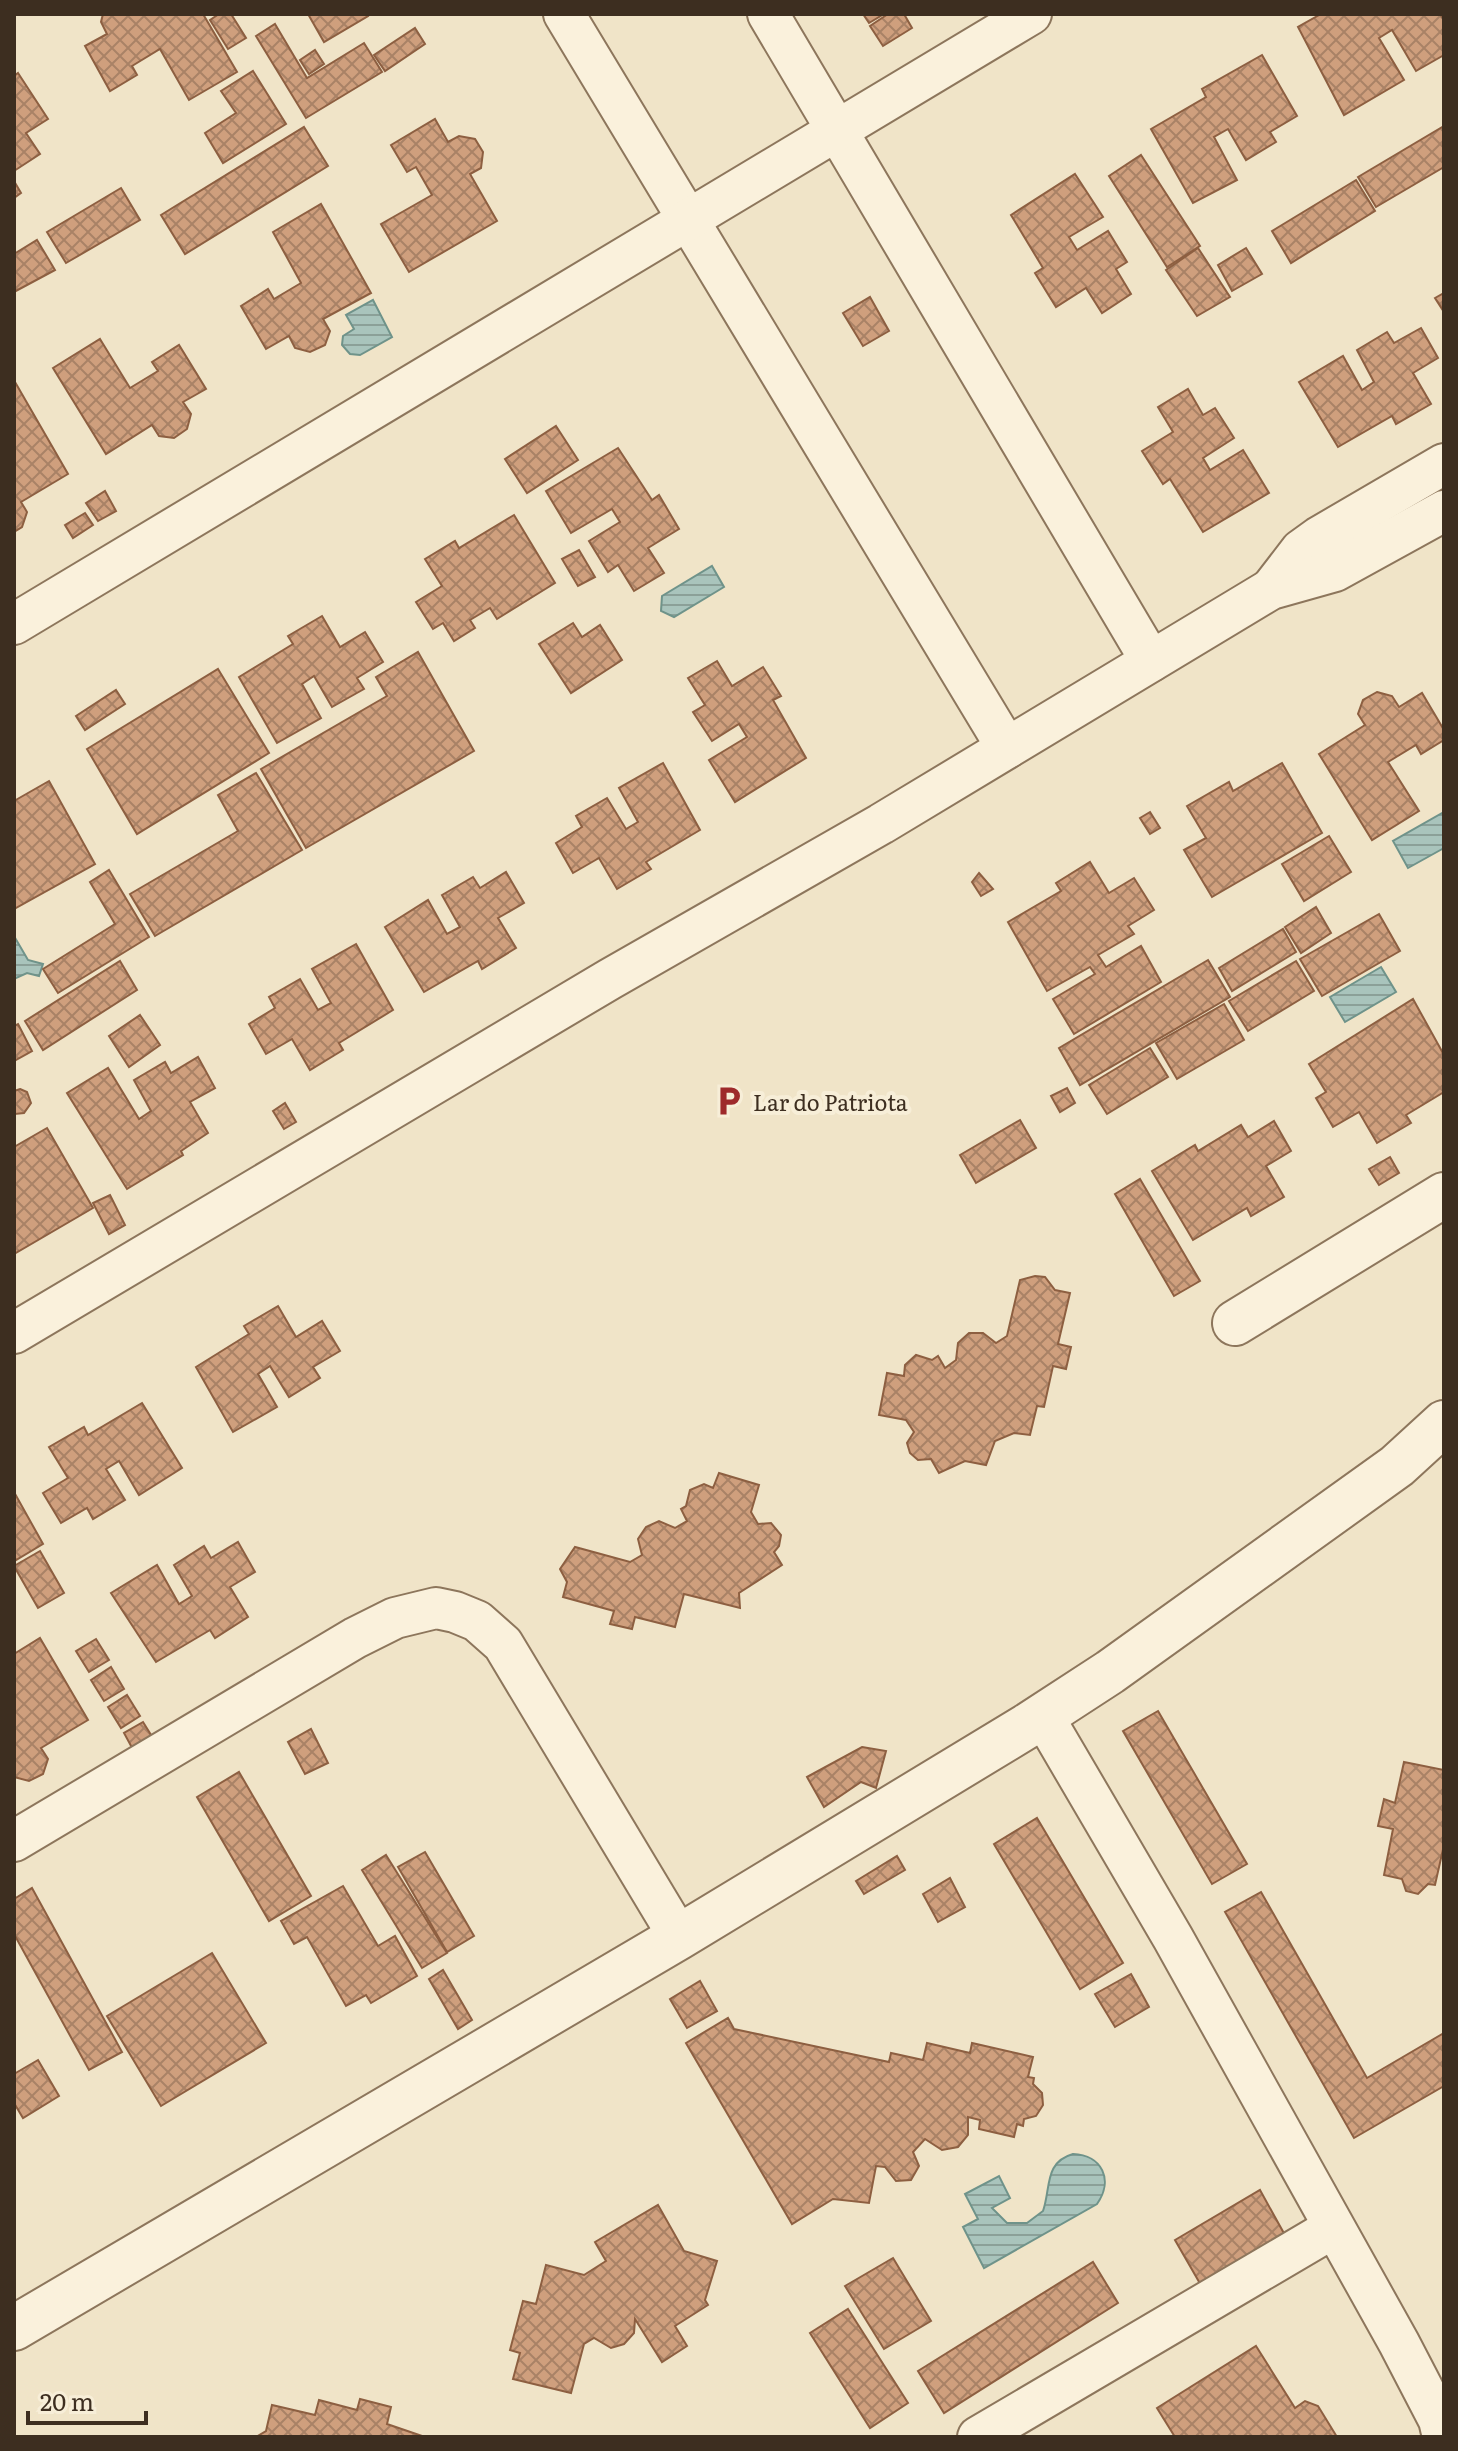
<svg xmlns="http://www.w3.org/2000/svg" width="1458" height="2451" viewBox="0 0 1458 2451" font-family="Literata,serif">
	<defs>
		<pattern id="water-rules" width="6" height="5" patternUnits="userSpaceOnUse" patternTransform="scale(2)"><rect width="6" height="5" fill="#a9c4bc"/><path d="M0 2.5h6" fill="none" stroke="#8ba098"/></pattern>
		<pattern id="building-cross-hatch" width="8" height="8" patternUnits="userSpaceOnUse" patternTransform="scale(2)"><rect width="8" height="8" fill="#cf9f7d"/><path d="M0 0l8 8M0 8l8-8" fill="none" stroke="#a98266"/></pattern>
	</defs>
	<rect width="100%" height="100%" fill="#f0e4c8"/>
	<g fill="url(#water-rules)" stroke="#6f938a" stroke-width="2">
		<path d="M373,300L392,337L360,355L350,354L342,345L343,336L354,329L346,315Z"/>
		<path d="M712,566L724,587L674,617L661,611L662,596Z"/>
		<path d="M1444,812V848L1408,868L1393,841Z"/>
		<path d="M14,936L28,960L43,964L39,976L27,973L14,979Z"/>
		<path d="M1381,967L1396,992L1345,1022L1330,997Z"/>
		<path d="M1073,2154C1102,2155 1114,2180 1097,2204L984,2268L963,2227L978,2219L965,2194L999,2176L1010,2198L992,2208L1007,2223H1027L1043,2211C1051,2188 1044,2162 1073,2154Z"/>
	</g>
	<g fill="url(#building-cross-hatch)" stroke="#8d5f41" stroke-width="2">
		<path d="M103,14H203L237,72L189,100L160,49L132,66L137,75L110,91L85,46L107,34L101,22Z"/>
		<path d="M219,14H231L246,38L228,49L210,20Z"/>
		<path d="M308,14H367L368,16L324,42Z"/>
		<path d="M863,14H884L869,23Z"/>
		<path d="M888,14H904L912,28L883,46L870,26Z"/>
		<path d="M1321,14H1440L1444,20V55L1416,71L1392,30L1379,38L1404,80L1344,115L1298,27Z"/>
		<path d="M275,24L307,78L364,43L382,72L306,118L256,36Z"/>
		<path d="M415,28L425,44L385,71L374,55Z"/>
		<path d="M315,50L324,64L309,74L300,60Z"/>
		<path d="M1262,55L1297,116L1270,132L1276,142L1246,160L1228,129L1214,137L1237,180L1193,203L1151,129L1206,97L1202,89Z"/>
		<path d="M253,71L286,124L223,163L205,133L236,113L221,91Z"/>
		<path d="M18,73L48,119L26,133L40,154L14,171V76Z"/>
		<path d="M435,119L448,142L459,136L475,139L483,152L481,168L470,174L497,221L409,272L381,224L432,195L416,167L407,172L391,145Z"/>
		<path d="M1444,126V167L1376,207L1358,177Z"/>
		<path d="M304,127L328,166L185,254L161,215Z"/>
		<path d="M1141,155L1200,246L1167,267L1109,176Z"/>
		<path d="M1075,174L1103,217L1069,237L1077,250L1108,231L1127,262L1116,269L1131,294L1102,313L1086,288L1056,307L1035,273L1043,268L1011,215Z"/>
		<path d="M1356,180L1375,211L1291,263L1272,231Z"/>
		<path d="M14,181L21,193L14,198Z"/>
		<path d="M121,188L140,220L66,263L47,232Z"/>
		<path d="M321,204L371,293L323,319L330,331L325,345L310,352L295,348L289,336L266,349L241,306L268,289L274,299L301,283L273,232Z"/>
		<path d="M37,240L55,270L14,292V254Z"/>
		<path d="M1198,248L1230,297L1197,316L1166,270Z"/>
		<path d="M1246,248L1262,274L1232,291L1218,265Z"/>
		<path d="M1444,293V312L1435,298Z"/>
		<path d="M870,297L889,331L863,346L843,313Z"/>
		<path d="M1421,328L1438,358L1413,373L1431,404L1396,424L1392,416L1338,447L1299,382L1343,356L1362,390L1374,382L1357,350L1387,332L1394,343Z"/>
		<path d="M100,339L130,388L158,371L152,362L179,345L206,389L183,402L191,414L187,429L174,438L159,436L152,425L106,454L53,368Z"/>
		<path d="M15,382L68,474L21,502L27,512L22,527L14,532Z"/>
		<path d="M1188,389L1203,415L1215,408L1234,438L1203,458L1210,470L1243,450L1269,493L1203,532L1170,479L1163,484L1142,451L1173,432L1158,407Z"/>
		<path d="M556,426L578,460L527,493L505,459Z"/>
		<path d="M618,448L652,500L659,495L679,529L648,548L664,573L634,591L618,565L608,572L589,541L620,522L612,509L571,533L546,491Z"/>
		<path d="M105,491L116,511L98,521L86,503Z"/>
		<path d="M85,513L93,525L73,538L65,525Z"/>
		<path d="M514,515L555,583L497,619L490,608L470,620L475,628L454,641L443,623L433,629L416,602L442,586L425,559L455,541L459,548Z"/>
		<path d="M579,550L595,577L578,586L562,559Z"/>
		<path d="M322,616L340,647L365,632L383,662L357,678L364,689L332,707L314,676L302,684L321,718L277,743L239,677L293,644L288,636Z"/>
		<path d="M573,623L582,637L600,625L622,660L571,693L539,644Z"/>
		<path d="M418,652L474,751L306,848L261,769L387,696L376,677Z"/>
		<path d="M717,661L732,686L763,667L781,696L773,700L806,758L735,802L709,760L747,737L739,724L712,741L693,712L705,705L688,678Z"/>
		<path d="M218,669L269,753L137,834L87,749Z"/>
		<path d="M116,690L125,704L85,730L76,716Z"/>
		<path d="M1377,692L1392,696L1399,707L1422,693L1444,730V740L1421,754L1416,745L1388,762L1419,811L1372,840L1319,754L1365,725L1358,714L1363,700Z"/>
		<path d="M663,763L700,830L646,862L651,869L617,889L599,858L573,873L556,843L582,827L576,816L607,798L626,829L638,822L619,788Z"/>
		<path d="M1282,763L1322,833L1212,897L1184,850L1206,838L1187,806L1229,782L1233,791Z"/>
		<path d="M256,773L302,850L155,936L130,894L238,831L218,795Z"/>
		<path d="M49,781L95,864L14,909V801Z"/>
		<path d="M1150,812L1160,828L1150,834L1140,818Z"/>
		<path d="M1329,836L1351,872L1304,901L1282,864Z"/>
		<path d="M1090,862L1109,893L1134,878L1154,910L1128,926L1134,934L1098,955L1106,967L1141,946L1161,982L1074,1034L1053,999L1095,974L1090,967L1047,991L1008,922L1061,891L1056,883Z"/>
		<path d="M109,870L149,937L58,993L43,969L115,924L90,882Z"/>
		<path d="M506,872L524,903L498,918L516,948L482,969L478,961L424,992L385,927L428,900L447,934L460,927L442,895L473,877L480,888Z"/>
		<path d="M979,873L993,889L981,896L972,882Z"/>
		<path d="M1316,907L1331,933L1301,953L1285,927Z"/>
		<path d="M1379,914L1400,951L1322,996L1300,959Z"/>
		<path d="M1283,929L1296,952L1232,991L1219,968Z"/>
		<path d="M356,944L393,1010L339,1043L343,1050L310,1070L292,1039L266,1054L249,1024L275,1008L269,997L300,979L318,1010L331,1003L312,969Z"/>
		<path d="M1208,960L1230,997L1080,1085L1059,1048Z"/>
		<path d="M120,961L137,990L43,1050L25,1021Z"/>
		<path d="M1296,961L1314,991L1248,1031L1229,1001Z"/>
		<path d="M1413,999L1444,1055V1092L1406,1115L1411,1123L1377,1143L1359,1112L1333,1127L1316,1098L1326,1092L1309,1064Z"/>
		<path d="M1224,1004L1244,1040L1177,1079L1156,1043Z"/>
		<path d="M140,1015L160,1045L129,1067L109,1036Z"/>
		<path d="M18,1024L32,1051L14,1061V1026Z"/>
		<path d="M1150,1048L1168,1077L1107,1114L1089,1085Z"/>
		<path d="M198,1057L215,1088L190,1102L208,1133L181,1151L183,1155L127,1189L67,1093L108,1068L139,1119L151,1111L134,1080L165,1062L171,1073Z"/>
		<path d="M1067,1088L1075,1103L1060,1112L1051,1096Z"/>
		<path d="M20,1089L27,1092L31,1103L24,1113L15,1114L14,1091Z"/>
		<path d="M285,1103L296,1122L284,1129L273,1111Z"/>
		<path d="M1020,1120L1036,1148L976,1183L960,1155Z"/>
		<path d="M1274,1121L1291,1151L1266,1166L1284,1197L1251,1216L1247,1208L1193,1240L1152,1171L1195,1145L1198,1151L1241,1125L1248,1137Z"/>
		<path d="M47,1128L93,1208L14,1254V1147Z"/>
		<path d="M1390,1157L1399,1173L1379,1185L1369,1169Z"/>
		<path d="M1140,1179L1200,1281L1174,1296L1115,1194Z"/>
		<path d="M110,1195L125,1225L109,1234L93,1203Z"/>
		<path d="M1035,1276L1045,1277L1055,1290L1070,1293L1058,1344L1071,1347L1066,1369L1053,1366L1044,1407L1037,1406L1030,1435L1014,1433L995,1441L986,1465L965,1461L939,1473L931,1459L918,1460L910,1453L907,1443L914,1432L906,1420L879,1415L887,1373L904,1376L905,1365L916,1355L932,1360L938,1356L945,1368L956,1360L958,1343L969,1333H983L996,1343L1007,1336L1020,1280Z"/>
		<path d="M278,1306L296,1337L322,1321L340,1351L313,1367L320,1378L289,1397L270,1366L258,1374L277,1407L233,1432L196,1367L249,1334L244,1326Z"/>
		<path d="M142,1403L182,1468L139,1495L119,1461L106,1469L125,1500L93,1519L87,1508L61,1523L43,1493L68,1478L49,1447L84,1427L88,1435Z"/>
		<path d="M719,1473L759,1485L751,1512L758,1524L771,1523L781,1535L779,1546L774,1552L782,1565L739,1593L740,1608L684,1594L675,1627L635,1617L632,1629L610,1624L614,1611L563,1597L567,1582L560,1569L575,1547L630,1562L642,1555L638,1539L646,1527L659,1521L675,1528L687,1521L681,1509L686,1506L690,1490L704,1484L713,1488Z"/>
		<path d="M14,1492L43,1544L16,1560L14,1556Z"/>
		<path d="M238,1542L255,1572L230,1587L248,1617L215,1638L210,1630L156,1662L111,1593L157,1565L179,1604L192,1596L174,1565L204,1546L211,1558Z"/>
		<path d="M40,1551L64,1593L38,1608L14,1566Z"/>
		<path d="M40,1638L88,1720L41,1748L48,1759L43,1774L29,1781L14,1777V1654Z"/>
		<path d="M96,1639L109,1660L89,1672L76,1651Z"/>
		<path d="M111,1667L124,1689L104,1701L91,1680Z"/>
		<path d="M127,1695L140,1716L121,1728L108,1707Z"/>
		<path d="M1158,1711L1247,1864L1212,1884L1123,1731Z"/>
		<path d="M143,1722L156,1743L136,1755L124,1733Z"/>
		<path d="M311,1729L328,1763L305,1774L288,1742Z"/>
		<path d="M862,1747L886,1751L876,1788L861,1782L824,1807L807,1777Z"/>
		<path d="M1404,1762L1444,1770V1845L1435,1885L1428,1884L1418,1894L1406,1891L1402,1879L1384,1875L1393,1829L1378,1826L1384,1799L1395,1803Z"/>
		<path d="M239,1772L311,1896L269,1921L197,1797Z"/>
		<path d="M1037,1818L1123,1963L1080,1989L994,1844Z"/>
		<path d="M425,1852L474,1936L447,1952L398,1867Z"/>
		<path d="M386,1855L447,1953L422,1968L362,1870Z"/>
		<path d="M897,1856L905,1870L864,1894L856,1881Z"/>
		<path d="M950,1878L965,1907L938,1922L923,1894Z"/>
		<path d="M343,1886L378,1946L395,1936L417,1976L371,2003L366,1995L346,2006L307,1937L294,1944L281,1921Z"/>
		<path d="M32,1888L122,2052L89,2070L14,1934V1899Z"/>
		<path d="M1261,1892L1367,2078L1444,2033V2086L1354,2138L1225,1912Z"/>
		<path d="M212,1953L266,2043L161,2106L107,2016Z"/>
		<path d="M443,1970L472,2020L458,2029L429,1979Z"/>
		<path d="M1131,1974L1149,2007L1115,2027L1095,1994Z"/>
		<path d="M700,1981L717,2011L687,2028L670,1999Z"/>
		<path d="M728,2018L734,2029L889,2062L891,2053L923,2060L927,2043L970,2053L972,2043L1033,2057L1028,2077L1034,2078L1033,2084L1042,2093L1043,2105L1036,2116L1024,2119L1023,2126L1017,2124L1014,2137L979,2129L980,2120L968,2117V2135L958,2147L942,2150L925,2139L913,2152L919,2166L911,2180L896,2181L885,2167L876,2166L869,2203L833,2199L792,2224L686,2043Z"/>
		<path d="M38,2060L59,2096L23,2118L14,2103V2074Z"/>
		<path d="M1260,2190L1286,2237L1202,2287L1175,2240Z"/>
		<path d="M658,2205L684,2251L717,2261L705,2300L708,2305L675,2326L687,2346L662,2362L635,2319L634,2333L624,2344L611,2348L594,2338L584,2344L571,2393L513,2379L520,2353L510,2350L523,2301L536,2304L546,2265L584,2275L606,2261L595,2242Z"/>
		<path d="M893,2258L931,2321L884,2349L845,2286Z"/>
		<path d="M1093,2262L1118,2303L944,2413L918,2371Z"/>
		<path d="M848,2309L908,2403L870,2428L810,2333Z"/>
		<path d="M1256,2346L1295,2408L1305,2401L1318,2406L1337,2437H1175L1157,2408Z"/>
		<path d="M360,2399L391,2407L387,2424L425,2437H256L266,2431L272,2405L315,2415L319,2400L357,2410Z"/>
	</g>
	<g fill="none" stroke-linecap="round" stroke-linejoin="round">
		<defs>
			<g id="minor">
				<path d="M564,14L1007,748"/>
				<path d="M768,14L1151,661"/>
				<path d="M1271,589L1301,550L1319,537L1444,464"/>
				<path d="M14,624L1031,14"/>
				<path d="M14,1333L610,979L881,824L1271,589L1335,571L1444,511"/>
				<path d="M1043,1716L1173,1938L1399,2343L1439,2420L1443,2437"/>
				<path d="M14,1841L355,1638L395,1618L436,1608L455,1612L477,1621L503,1644L679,1937"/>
				<path d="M978,2437L1333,2228"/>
			</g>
			<g id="tertiary">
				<path d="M1235,1323L1444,1195"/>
				<path d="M14,2328L679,1937L1027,1726L1110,1672L1397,1466L1444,1423"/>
			</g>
		</defs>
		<use href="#minor" stroke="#8d765c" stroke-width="44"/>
		<use href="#tertiary" stroke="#8d765c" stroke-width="48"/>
		<use href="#minor" stroke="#faf1dc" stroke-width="40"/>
		<use href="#tertiary" stroke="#faf1dc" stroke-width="44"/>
	</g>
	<defs>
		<symbol id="parking-bare" viewBox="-9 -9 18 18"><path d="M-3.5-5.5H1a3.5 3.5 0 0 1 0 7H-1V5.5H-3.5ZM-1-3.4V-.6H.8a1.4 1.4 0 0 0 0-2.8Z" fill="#9e2a2b" stroke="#f7eed8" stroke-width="2.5" paint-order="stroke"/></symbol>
	</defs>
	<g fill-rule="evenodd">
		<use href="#parking-bare" x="707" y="1079" width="44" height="44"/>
	</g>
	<g text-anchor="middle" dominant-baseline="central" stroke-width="8" stroke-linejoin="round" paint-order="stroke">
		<g font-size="22" fill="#3d2e20" stroke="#f7eed8" text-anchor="start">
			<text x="753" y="1101">Lar do Patriota</text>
		</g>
	</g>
	<rect width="1458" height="2451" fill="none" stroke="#3d2e20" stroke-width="32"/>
	<path d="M28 2411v12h118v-12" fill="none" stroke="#3d2e20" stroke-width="4"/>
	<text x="40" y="2411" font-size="24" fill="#3d2e20" stroke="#f7eed8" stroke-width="6" paint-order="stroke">20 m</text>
</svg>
